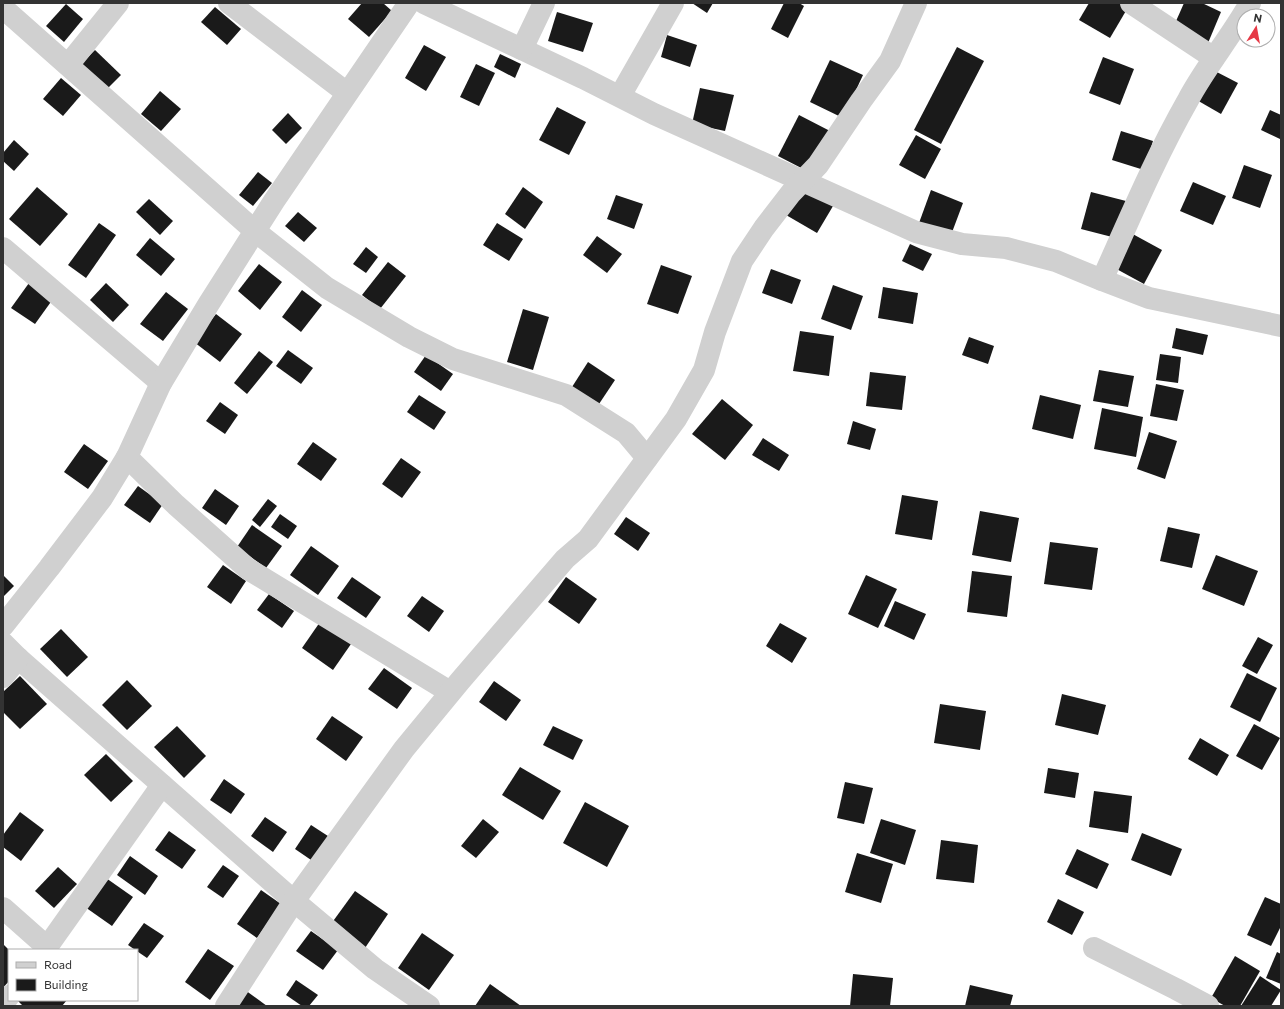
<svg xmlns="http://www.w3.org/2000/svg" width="1284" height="1009" viewBox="0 0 1284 1009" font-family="Commissioner,sans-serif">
	<rect width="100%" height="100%" fill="#fff"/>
	<g fill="#1a1a1a">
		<path d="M362,3H383L392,11L369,37L348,19Z"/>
		<path d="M692,3H713L707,13Z"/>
		<path d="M784,3H799L804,6L788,38L771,29Z"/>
		<path d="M1089,3H1128L1130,4L1110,38L1079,20Z"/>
		<path d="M1184,3H1202L1221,12L1208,43L1173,28Z"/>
		<path d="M66,4L83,19L64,42L46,26Z"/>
		<path d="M215,7L241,29L227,45L201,22Z"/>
		<path d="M557,12L593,23L583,52L548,41Z"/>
		<path d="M667,35L697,45L690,67L661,57Z"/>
		<path d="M424,45L446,57L426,91L405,78Z"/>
		<path d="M957,47L984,61L941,144L914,130Z"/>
		<path d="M95,50L121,75L106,90L80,65Z"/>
		<path d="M500,54L521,64L515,78L494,67Z"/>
		<path d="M1103,57L1134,69L1120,105L1089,93Z"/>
		<path d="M830,60L863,75L843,118L810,102Z"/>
		<path d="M476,64L495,73L479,106L460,97Z"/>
		<path d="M1211,69L1238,83L1221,114L1195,99Z"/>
		<path d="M61,78L81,95L63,116L43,99Z"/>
		<path d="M700,88L734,95L725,131L692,124Z"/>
		<path d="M160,91L181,109L161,131L141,114Z"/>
		<path d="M557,107L586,122L569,155L539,140Z"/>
		<path d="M1270,110L1281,115V135L1280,139L1261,130Z"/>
		<path d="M288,113L302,128L286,144L272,130Z"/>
		<path d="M799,115L830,131L809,172L778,156Z"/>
		<path d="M1121,131L1153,141L1144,170L1112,160Z"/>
		<path d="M916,135L941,149L925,179L899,165Z"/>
		<path d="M14,140L29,154L14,171L3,161V153Z"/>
		<path d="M1244,165L1272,175L1260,208L1232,198Z"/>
		<path d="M258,172L272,183L253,206L239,195Z"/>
		<path d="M1193,182L1226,196L1213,225L1180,211Z"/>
		<path d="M804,183L836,201L817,233L786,215Z"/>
		<path d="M37,187L68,214L40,246L9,219Z"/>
		<path d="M523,187L543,202L525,229L505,214Z"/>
		<path d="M931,190L963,203L951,235L919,223Z"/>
		<path d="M1091,192L1126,201L1116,238L1081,229Z"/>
		<path d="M616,195L643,204L634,229L607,219Z"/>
		<path d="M149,199L173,221L160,235L136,212Z"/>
		<path d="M298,212L317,228L304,242L285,226Z"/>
		<path d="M99,223L116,235L86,278L68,265Z"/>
		<path d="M497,223L523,239L509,261L483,245Z"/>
		<path d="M1129,232L1162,250L1144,284L1111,266Z"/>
		<path d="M597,236L622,254L607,273L583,255Z"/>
		<path d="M150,238L175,259L161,276L136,255Z"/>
		<path d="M910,244L932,254L923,271L902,261Z"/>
		<path d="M366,247L378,257L366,273L353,264Z"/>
		<path d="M388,262L406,276L380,309L362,295Z"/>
		<path d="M259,264L282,282L260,310L238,291Z"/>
		<path d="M661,265L692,276L678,314L647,304Z"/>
		<path d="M771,269L801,280L792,304L762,293Z"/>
		<path d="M29,283L53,299L35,324L11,308Z"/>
		<path d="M106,283L129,305L113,322L90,300Z"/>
		<path d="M833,285L863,296L851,330L821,319Z"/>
		<path d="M883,287L918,293L913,324L878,318Z"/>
		<path d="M302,290L322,305L301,332L282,317Z"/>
		<path d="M166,292L188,309L163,341L140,324Z"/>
		<path d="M523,309L549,317L533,370L507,362Z"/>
		<path d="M216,314L242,334L220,362L194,342Z"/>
		<path d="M1176,328L1208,335L1203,355L1172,348Z"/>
		<path d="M800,331L834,336L829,376L793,371Z"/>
		<path d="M969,337L994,346L988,364L962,355Z"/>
		<path d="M288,350L313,368L301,384L276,366Z"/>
		<path d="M259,351L273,362L247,394L234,383Z"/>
		<path d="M1160,354L1181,357L1178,383L1156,380Z"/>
		<path d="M426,355L453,374L441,391L414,372Z"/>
		<path d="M588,362L615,380L599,404L572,387Z"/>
		<path d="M1099,370L1134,376L1128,407L1093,401Z"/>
		<path d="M870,372L906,376L902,410L866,406Z"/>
		<path d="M1156,384L1184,390L1177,421L1150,416Z"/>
		<path d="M419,395L446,412L434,430L407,412Z"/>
		<path d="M1040,395L1081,405L1073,439L1032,429Z"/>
		<path d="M722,399L753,425L725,460L692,434Z"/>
		<path d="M220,402L238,415L225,434L206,421Z"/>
		<path d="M1102,408L1143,417L1136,457L1094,449Z"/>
		<path d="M853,421L876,429L870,450L847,444Z"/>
		<path d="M1149,432L1177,441L1165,479L1137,469Z"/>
		<path d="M763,438L789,455L779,471L752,455Z"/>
		<path d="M313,442L337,459L321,481L297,464Z"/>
		<path d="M84,444L108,461L88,489L64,472Z"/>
		<path d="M401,458L421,472L402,498L382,484Z"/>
		<path d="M138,486L163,504L150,523L124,505Z"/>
		<path d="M215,489L239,506L226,525L202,508Z"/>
		<path d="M902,495L938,501L932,540L895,534Z"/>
		<path d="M268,499L277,506L260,527L252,520Z"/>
		<path d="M980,511L1019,518L1011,562L972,555Z"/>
		<path d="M280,514L297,526L288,539L271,527Z"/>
		<path d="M626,517L650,533L638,551L614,534Z"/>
		<path d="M252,525L282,546L266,568L237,547Z"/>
		<path d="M1168,527L1200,534L1192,568L1160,561Z"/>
		<path d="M1050,542L1098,548L1092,590L1044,584Z"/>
		<path d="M311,546L339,566L318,595L290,575Z"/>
		<path d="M1216,555L1258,571L1244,606L1202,589Z"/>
		<path d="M223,565L246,581L231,604L207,587Z"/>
		<path d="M972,571L1012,576L1007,617L967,612Z"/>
		<path d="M3,575L14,586L3,597Z"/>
		<path d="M866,575L897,589L878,628L848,614Z"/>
		<path d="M352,577L381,597L366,618L337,598Z"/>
		<path d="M566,577L597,599L579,624L548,602Z"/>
		<path d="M269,594L294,611L282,628L257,610Z"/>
		<path d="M422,596L444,611L429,632L407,616Z"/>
		<path d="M895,601L926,614L914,640L884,626Z"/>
		<path d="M320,622L351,644L333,670L302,648Z"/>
		<path d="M780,623L807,638L792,663L766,646Z"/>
		<path d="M61,629L88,657L67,677L40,649Z"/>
		<path d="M1258,637L1273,645L1257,674L1242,666Z"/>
		<path d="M384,668L412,688L397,709L368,689Z"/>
		<path d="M1247,673L1277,688L1260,722L1230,707Z"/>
		<path d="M20,676L47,704L20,729L3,712V692Z"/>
		<path d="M127,680L152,706L127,730L102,705Z"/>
		<path d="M494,681L521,700L506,721L479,702Z"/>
		<path d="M1062,694L1106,705L1098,735L1055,725Z"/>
		<path d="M940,704L986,711L980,750L934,743Z"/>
		<path d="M332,716L363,737L346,761L316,739Z"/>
		<path d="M1254,724L1280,738L1262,770L1236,756Z"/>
		<path d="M177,726L206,756L184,778L154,747Z"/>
		<path d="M553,726L583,740L573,760L543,745Z"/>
		<path d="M1200,738L1229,755L1217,776L1188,759Z"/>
		<path d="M106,754L133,781L111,802L84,775Z"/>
		<path d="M520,767L561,791L543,820L502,795Z"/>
		<path d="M1048,768L1079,773L1075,798L1044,793Z"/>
		<path d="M224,779L245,794L231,814L210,800Z"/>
		<path d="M845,782L873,788L864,824L837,818Z"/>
		<path d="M1094,791L1132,796L1128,833L1089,827Z"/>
		<path d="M585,802L629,826L607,867L563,843Z"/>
		<path d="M20,812L44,830L21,861L3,847V835Z"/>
		<path d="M265,817L287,832L273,852L251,836Z"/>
		<path d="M483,819L499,832L476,858L461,846Z"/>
		<path d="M881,819L916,830L905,865L870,853Z"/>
		<path d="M311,825L331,838L314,862L295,849Z"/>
		<path d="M169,831L196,850L182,869L155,850Z"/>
		<path d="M1142,833L1182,849L1171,876L1131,860Z"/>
		<path d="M941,840L978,845L974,883L936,879Z"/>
		<path d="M1077,849L1109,864L1097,889L1065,874Z"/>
		<path d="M857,853L893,864L881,903L845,892Z"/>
		<path d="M130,856L158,876L145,895L117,875Z"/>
		<path d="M223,865L239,876L223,898L207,887Z"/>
		<path d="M58,867L77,884L54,908L35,891Z"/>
		<path d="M106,878L133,897L112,926L85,907Z"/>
		<path d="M261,890L281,904L257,938L237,924Z"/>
		<path d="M355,891L388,914L365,948L331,924Z"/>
		<path d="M1265,897L1281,904V926L1271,946L1247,935Z"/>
		<path d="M1058,899L1084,912L1072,935L1047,922Z"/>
		<path d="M144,923L164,936L147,958L128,945Z"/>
		<path d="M311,931L338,950L323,970L296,951Z"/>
		<path d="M422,933L454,955L429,990L398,968Z"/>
		<path d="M3,944L9,950V981L3,988Z"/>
		<path d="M208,949L234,966L210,1000L185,982Z"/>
		<path d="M1277,952L1281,954V984L1266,978Z"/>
		<path d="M1235,956L1260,971L1240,1006H1225L1211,998Z"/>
		<path d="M853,974L893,978L890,1006H850Z"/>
		<path d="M1260,976L1281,990L1271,1006H1241Z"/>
		<path d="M296,980L318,995L309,1006H302L286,995Z"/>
		<path d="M490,984L521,1006H475Z"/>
		<path d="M970,985L1013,995L1010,1006H965Z"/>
		<path d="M245,990L267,1006H233Z"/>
		<path d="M17,1000H67L62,1006H23Z"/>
	</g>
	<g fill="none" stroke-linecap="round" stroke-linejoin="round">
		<g stroke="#d0d0d0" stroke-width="22">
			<path d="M229,3L347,93"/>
			<path d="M424,3L583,78L654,114L916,232L962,244L1006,248L1056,261L1102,280L1149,298L1281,326"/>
			<path d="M1131,3L1214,58"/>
			<path d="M3,8L255,231L327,288L409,337L453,359L566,395L626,433L647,458"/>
			<path d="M522,49L544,3"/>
			<path d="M68,65L118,3"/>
			<path d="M620,96L673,3"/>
			<path d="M3,248L161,383"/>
			<path d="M1102,280C1129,220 1155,158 1188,100C1206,66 1231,37 1250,3"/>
			<path d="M127,457L176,505L248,569L450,692"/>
			<path d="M3,626L49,568L102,498L127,457L161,383L208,305L274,201L409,3"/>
			<path d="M3,643L18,658L294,901L375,969L429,1006"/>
			<path d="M3,677L18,658"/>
			<path d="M3,908L47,947"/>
			<path d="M1094,948L1176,989L1208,1006"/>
			<path d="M45,950L162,785"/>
			<path d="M3,1004L9,996"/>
			<path d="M226,1006L294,901L404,749L460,681L565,559L588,539L676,419L704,370L715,332L742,261L764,228L791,193L818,165L861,101L890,61L916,3"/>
		</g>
	</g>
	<rect width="1284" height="1009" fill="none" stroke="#333333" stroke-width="8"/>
	<rect x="8" y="949" width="130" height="52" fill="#ffffff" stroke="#adadad"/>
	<rect x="16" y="962" width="20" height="6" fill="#d0d0d0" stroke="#adadad"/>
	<text x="44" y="969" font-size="12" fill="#333333">Road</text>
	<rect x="16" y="979" width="20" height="12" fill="#1a1a1a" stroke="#adadad"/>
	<text x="44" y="989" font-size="12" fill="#333333">Building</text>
	<g transform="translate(1256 28) rotate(11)"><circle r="19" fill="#ffffff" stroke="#adadad"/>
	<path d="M0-3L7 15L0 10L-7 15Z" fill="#e63946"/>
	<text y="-6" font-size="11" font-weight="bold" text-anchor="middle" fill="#333333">N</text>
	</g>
</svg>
